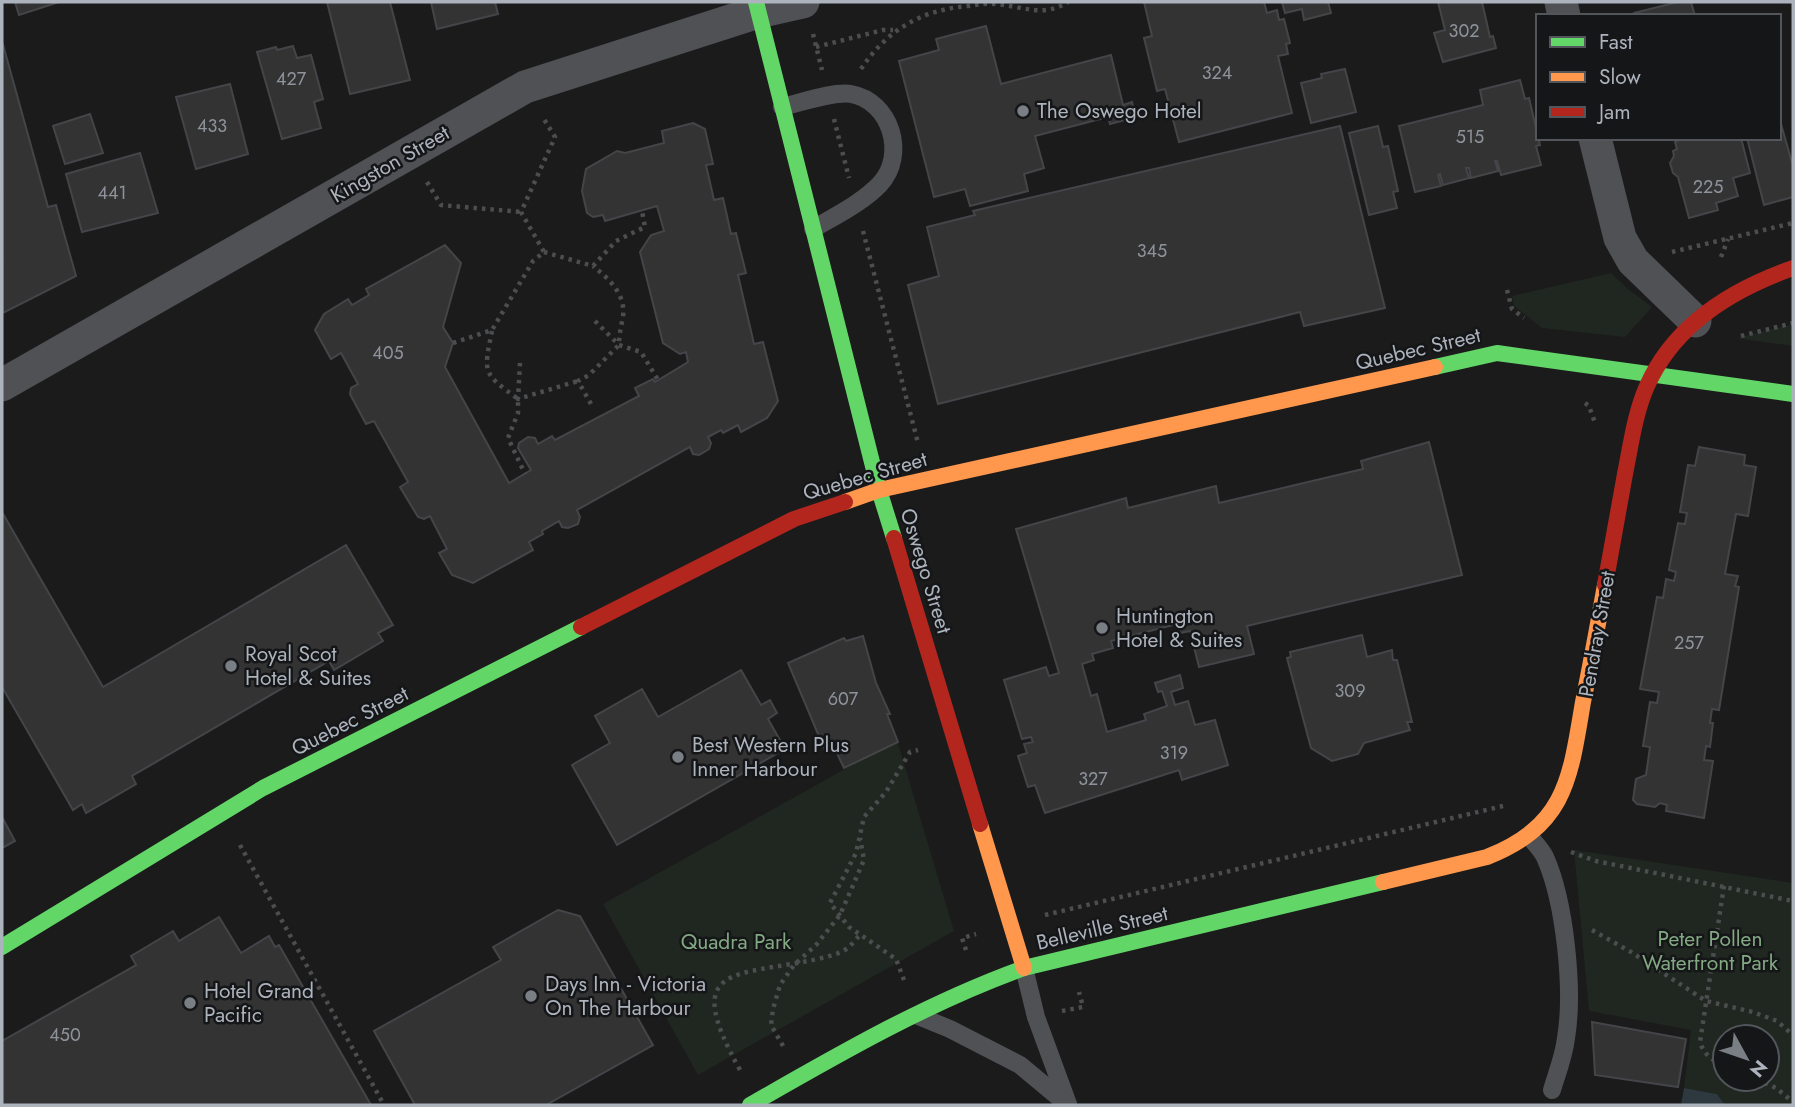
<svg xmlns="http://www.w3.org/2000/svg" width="1795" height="1107" viewBox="0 0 1795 1107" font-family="Jost,sans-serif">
	<rect width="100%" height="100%" fill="#1b1b1c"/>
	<g fill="#1f2720" fill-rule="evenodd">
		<path d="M1611,273L1628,289L1652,307L1625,337L1542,328L1514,306L1512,296Z"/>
		<path d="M1793,324V346L1737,338Z"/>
		<path d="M897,740L954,931L698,1075L603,904Z"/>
		<path d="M1574,850L1793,883V1105H1725L1717,1094L1684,1088L1691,1030L1589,1011ZM1725,1037H1767V1079H1725Z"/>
	</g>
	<path fill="#2d383f" d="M1684,1088L1717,1094L1725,1105H1681Z"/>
	<g fill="#333334" stroke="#444548" stroke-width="2">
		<path d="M15,2H59L19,15Z"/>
		<path d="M327,2H390L410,80L350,94Z"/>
		<path d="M431,2H495L498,14L437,29Z"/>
		<path d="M1144,2H1264L1267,13L1277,10L1279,20L1284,19L1290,43L1286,44L1288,54L1278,56L1292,113L1179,142L1165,89L1157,91L1144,38L1152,36Z"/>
		<path d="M1282,2H1328L1331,13L1304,20L1302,9L1285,13Z"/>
		<path d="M1438,2H1482L1490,37L1493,36L1496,48L1443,62L1434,33L1445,30Z"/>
		<path d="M1678,2H1691L1695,16H1635L1634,13Z"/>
		<path d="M986,26L1001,84L1111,55L1123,105L1132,102L1136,117L1110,124L1108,117L1035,136L1044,168L1024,174L1028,191L970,206L965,189L934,197L899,61L939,50L936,39Z"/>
		<path d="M2,41L48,207L56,205L76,276L3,313Z"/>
		<path d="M293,46L297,58L311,55L323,99L314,102L321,128L282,139L257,52L276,47L277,50Z"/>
		<path d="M1345,69L1356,112L1311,123L1301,83L1322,78L1321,74Z"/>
		<path d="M1520,80L1525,99L1529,98L1540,145L1536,146L1541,165L1501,175L1497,161H1495L1498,171L1471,178L1469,168H1466L1469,178L1443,185L1440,174L1438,175L1441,186L1415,192L1399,126L1483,105L1480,90Z"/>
		<path d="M230,84L248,154L196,169L176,97Z"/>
		<path d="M90,114L103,153L65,164L53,126Z"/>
		<path d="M1779,117L1793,166V197L1764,205L1747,138H1779Z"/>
		<path d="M693,123L705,129L713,164L706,165L714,200L723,198L731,234L736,233L746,273L738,275L754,344L763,342L778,401L767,418L741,432L738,425L723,433L721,430L708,437L711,443L709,449L699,455L693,454L690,447L577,510L580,517L578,524L568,528L562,527L559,521L542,531L543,534L529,542L533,550L473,583L452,575L439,553L447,549L430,516L424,519L418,517L400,487L408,482L374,421L366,424L350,394L351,388L358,384L341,353L331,359L315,330L324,314L348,299L352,305L369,295L366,289L445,245L461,263L443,327L453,343L445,367L509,483L531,470L518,448L519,443L528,437L535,438L538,444L552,436L555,440L639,396L635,388L653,379L655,382L688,362L686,352L680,354L663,343L640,252L651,235L664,231L657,206L605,221L603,215L593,217L587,213L582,191L586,169L617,151L625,153L664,143L662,131Z"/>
		<path d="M1340,126L1385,308L1304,326L1300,312L938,404L908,285L939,276L927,227L975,215L973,211Z"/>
		<path d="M1378,126L1383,147L1388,146L1398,191L1393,192L1397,208L1369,215L1349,133Z"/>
		<path d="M1683,138H1741L1750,173L1733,178L1738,196L1716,203L1718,210L1689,218L1678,177L1673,173L1670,163L1674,156L1673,151L1677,149L1675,142Z"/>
		<path d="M140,153L158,213L82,232L66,174Z"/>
		<path d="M1429,442L1462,575L1247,626L1254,654L1199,667L1190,631L1180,633L1177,624L1111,641L1113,648L1092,654L1094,660L1082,664L1091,696L1097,694L1107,732L1146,720L1144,714L1167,706L1162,691L1158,692L1155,683L1180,675L1183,688L1171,692L1175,705L1188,701L1195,725L1215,720L1228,765L1182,780L1179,770L1045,813L1035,785L1028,787L1018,756L1027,753L1024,744L1033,742L1031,737L1022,739L1004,680L1046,667L1049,676L1059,673L1016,529L1126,498L1128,508L1216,486L1219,503L1363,469L1361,461Z"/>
		<path d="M1699,447L1745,455L1744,465L1756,467L1748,516L1736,514L1725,574L1738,576L1735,586L1739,587L1719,710L1712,709L1710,723H1713L1710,747L1706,746L1704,760L1713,761L1704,818L1666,811L1667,805L1660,803L1655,807L1637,804L1633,800L1636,779L1646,775L1650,747L1643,746L1650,702L1657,703L1659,692L1640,689L1657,597L1663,598L1666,579L1674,581L1676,572L1669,570L1678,523L1685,524L1687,513L1680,512L1688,465L1695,466Z"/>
		<path d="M2,512L103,687L346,545L393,625L378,633L383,641L334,670L329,661L132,776L136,784L86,813L82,804L73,810L2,687Z"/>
		<path d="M1362,635L1367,657L1392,650L1393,660H1397L1412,722H1407L1410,730L1364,743L1358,754L1332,761L1311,748L1287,658L1291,657L1290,652Z"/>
		<path d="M863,636L876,683L890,714H887L898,742L844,768L835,749L826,753L788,663L844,638L846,641Z"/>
		<path d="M741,670L761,705L770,700L777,713L768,719L785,749L617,845L572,765L610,743L595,716L642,689L658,717Z"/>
		<path d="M2,817L15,841L2,848Z"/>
		<path d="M558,910L580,916L653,1045L546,1105H415L374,1031L501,960L493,947Z"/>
		<path d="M219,917L241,953L269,936L275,947L279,945L371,1105H2V1041L136,965L131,956L173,931L179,941Z"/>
		<path d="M1592,1022L1686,1039L1678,1087L1595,1075Z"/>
	</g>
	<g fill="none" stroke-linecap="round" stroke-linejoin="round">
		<g stroke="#4b4d4f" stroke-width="4.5" stroke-dasharray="3.5 5" stroke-linecap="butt">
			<path d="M813,34L822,70"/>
			<path d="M816,47L883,30H893"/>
			<path d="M861,69C887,30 921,10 968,6C977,5 986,3 995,4C1022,6 1043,18 1068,2"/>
			<path d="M834,119L849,178"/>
			<path d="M427,182L441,205L521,212"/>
			<path d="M863,231L918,443"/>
			<path d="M544,252L593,266L616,241L645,227L642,211"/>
			<path d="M1672,252L1793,223"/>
			<path d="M1721,257L1728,239"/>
			<path d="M1507,290L1512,309L1524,318"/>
			<path d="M595,321L619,345L641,352L658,380"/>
			<path d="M492,331C483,374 483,373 518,399V413L508,438L525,474"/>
			<path d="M1741,336L1793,323"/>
			<path d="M453,343L492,330L533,261L544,252L521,212L555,137L542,116"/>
			<path d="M520,363L518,399L578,381"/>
			<path d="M1585,403L1589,406L1595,423"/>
			<path d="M591,404L578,381L589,375L619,345C619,335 621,327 623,317C626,294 609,279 593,266"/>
			<path d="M240,845L384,1105"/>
			<path d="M1571,852L1596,861L1793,901"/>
			<path d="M1724,886L1700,1042C1704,1055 1713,1061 1725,1065"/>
			<path d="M1045,915L1503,806"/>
			<path d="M1592,930L1631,952L1706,1001L1753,1012L1777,1021L1793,1035"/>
			<path d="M966,950L962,938L976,934"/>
			<path d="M904,980L896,959L849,927L830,903L856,853L864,817L886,792L910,752L918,750"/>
			<path d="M1062,1011L1083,1007L1079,992"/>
			<path d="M783,1046L771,1025L773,1009L780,985L794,965L816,945L840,915L864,860L860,838"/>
			<path d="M740,1070C680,963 734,977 818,959C829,956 840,954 848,948C852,944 856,939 859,936"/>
			<path d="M1757,1079L1776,1088L1793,1102"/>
		</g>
		<g stroke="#4f5155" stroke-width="18">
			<path d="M782,107C800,103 834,91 851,94C891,101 907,155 880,184C862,203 835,216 813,229"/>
			<path d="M1529,836C1534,842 1541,849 1545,857C1565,902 1574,990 1566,1038C1564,1056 1557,1073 1552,1090"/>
			<path d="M1024,968L1036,1017L1068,1104"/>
			<path d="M918,1016L950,1029L1020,1065L1068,1105"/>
		</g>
		<g stroke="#4f5155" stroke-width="33">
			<path d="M1561,2L1564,16"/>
			<path d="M1595,138L1620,238L1633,261L1695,321"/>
			<path d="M2,385L525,87L758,12L803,2"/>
		</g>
		<g stroke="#63d668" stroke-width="16">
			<path d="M756,2L879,490L894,538"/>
			<path d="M1435,367L1497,353L1793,394"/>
			<path d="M2,947L263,788L581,627"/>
			<path d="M750,1105C839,1054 927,1003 1024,968L1383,882"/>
		</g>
		<g stroke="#ff974d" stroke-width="16">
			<path d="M845,502L879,490L1435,367"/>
			<path d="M980,824L1024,968"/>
			<path d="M1383,882L1487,857C1567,825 1570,778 1583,702C1591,663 1598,624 1605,585"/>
		</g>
		<g stroke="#b3261e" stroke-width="16">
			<path d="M894,538L980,824"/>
			<path d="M1605,585C1612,548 1618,511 1625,474C1631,444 1635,413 1647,386C1674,325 1733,289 1793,268"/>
			<path d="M581,627L794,519L845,502"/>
		</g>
	</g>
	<g fill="#7a7e85" stroke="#151618" stroke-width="2.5">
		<circle cx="1023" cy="111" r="7"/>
		<circle cx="1102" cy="628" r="7"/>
		<circle cx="231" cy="666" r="7"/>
		<circle cx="678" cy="757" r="7"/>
		<circle cx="531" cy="996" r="7"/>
		<circle cx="190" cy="1003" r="7"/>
	</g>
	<g text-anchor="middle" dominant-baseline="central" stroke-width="5" stroke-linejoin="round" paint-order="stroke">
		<g font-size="18" fill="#8e939b">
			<text x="1464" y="31">302</text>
			<text x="1217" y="73">324</text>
			<text x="291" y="79">427</text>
			<text x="212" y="126">433</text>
			<text x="1470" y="137">515</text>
			<text x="1708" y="187">225</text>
			<text x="112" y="193">441</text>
			<text x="1152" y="251">345</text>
			<text x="388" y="353">405</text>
			<text x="1689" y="643">257</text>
			<text x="1350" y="691">309</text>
			<text x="843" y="699">607</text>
			<text x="1174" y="753">319</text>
			<text x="1093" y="779">327</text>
			<text x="65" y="1035">450</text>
		</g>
		<g font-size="21" fill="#adb3bd" stroke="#151618" text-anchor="start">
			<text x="1037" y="111">The Oswego Hotel</text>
			<text x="1116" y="616">Huntington<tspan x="1116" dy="24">Hotel &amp; Suites</tspan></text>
			<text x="245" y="654">Royal Scot<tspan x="245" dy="24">Hotel &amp; Suites</tspan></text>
			<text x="692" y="745">Best Western Plus<tspan x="692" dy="24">Inner Harbour</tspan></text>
			<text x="545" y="984">Days Inn - Victoria<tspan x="545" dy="24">On The Harbour</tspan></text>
			<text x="204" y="991">Hotel Grand<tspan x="204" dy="24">Pacific</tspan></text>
		</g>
		<g font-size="21" fill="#adb3bd" stroke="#151618">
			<text transform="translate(390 164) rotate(-30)">Kingston Street</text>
			<text transform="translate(1418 349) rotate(-13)">Quebec Street</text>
			<text transform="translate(865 476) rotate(-16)">Quebec Street</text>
			<text transform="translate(926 571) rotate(73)">Oswego Street</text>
			<text transform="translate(1597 634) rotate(-80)">Pendray Street</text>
			<text transform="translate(350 721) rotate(-27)">Quebec Street</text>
			<text transform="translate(1102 928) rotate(-13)">Belleville Street</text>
		</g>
		<g font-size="21" fill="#83a983" stroke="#151618">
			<text x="1710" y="939">Peter Pollen<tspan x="1710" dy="24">Waterfront Park</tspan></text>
			<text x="736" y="942">Quadra Park</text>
		</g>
	</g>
	<rect width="1795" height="1107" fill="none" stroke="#adb3bd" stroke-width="7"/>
	<rect x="1536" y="14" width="245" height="126" fill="#151618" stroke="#52555a" stroke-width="2"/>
	<rect x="1550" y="37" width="35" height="10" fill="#63d668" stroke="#52555a" stroke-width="2"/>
	<text x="1599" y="49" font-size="21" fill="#adb3bd">Fast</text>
	<rect x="1550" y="72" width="35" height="10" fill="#ff974d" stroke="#52555a" stroke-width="2"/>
	<text x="1599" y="84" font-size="21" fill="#adb3bd">Slow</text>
	<rect x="1550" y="107" width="35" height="10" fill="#b3261e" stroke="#52555a" stroke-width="2"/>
	<text x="1599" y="119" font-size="21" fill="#adb3bd">Jam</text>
	<g transform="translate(1746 1058) rotate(130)"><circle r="33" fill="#151618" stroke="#52555a" stroke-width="2"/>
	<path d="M0-5L12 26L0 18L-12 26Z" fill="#7a7e85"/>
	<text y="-10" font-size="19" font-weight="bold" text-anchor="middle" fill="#adb3bd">N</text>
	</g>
</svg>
